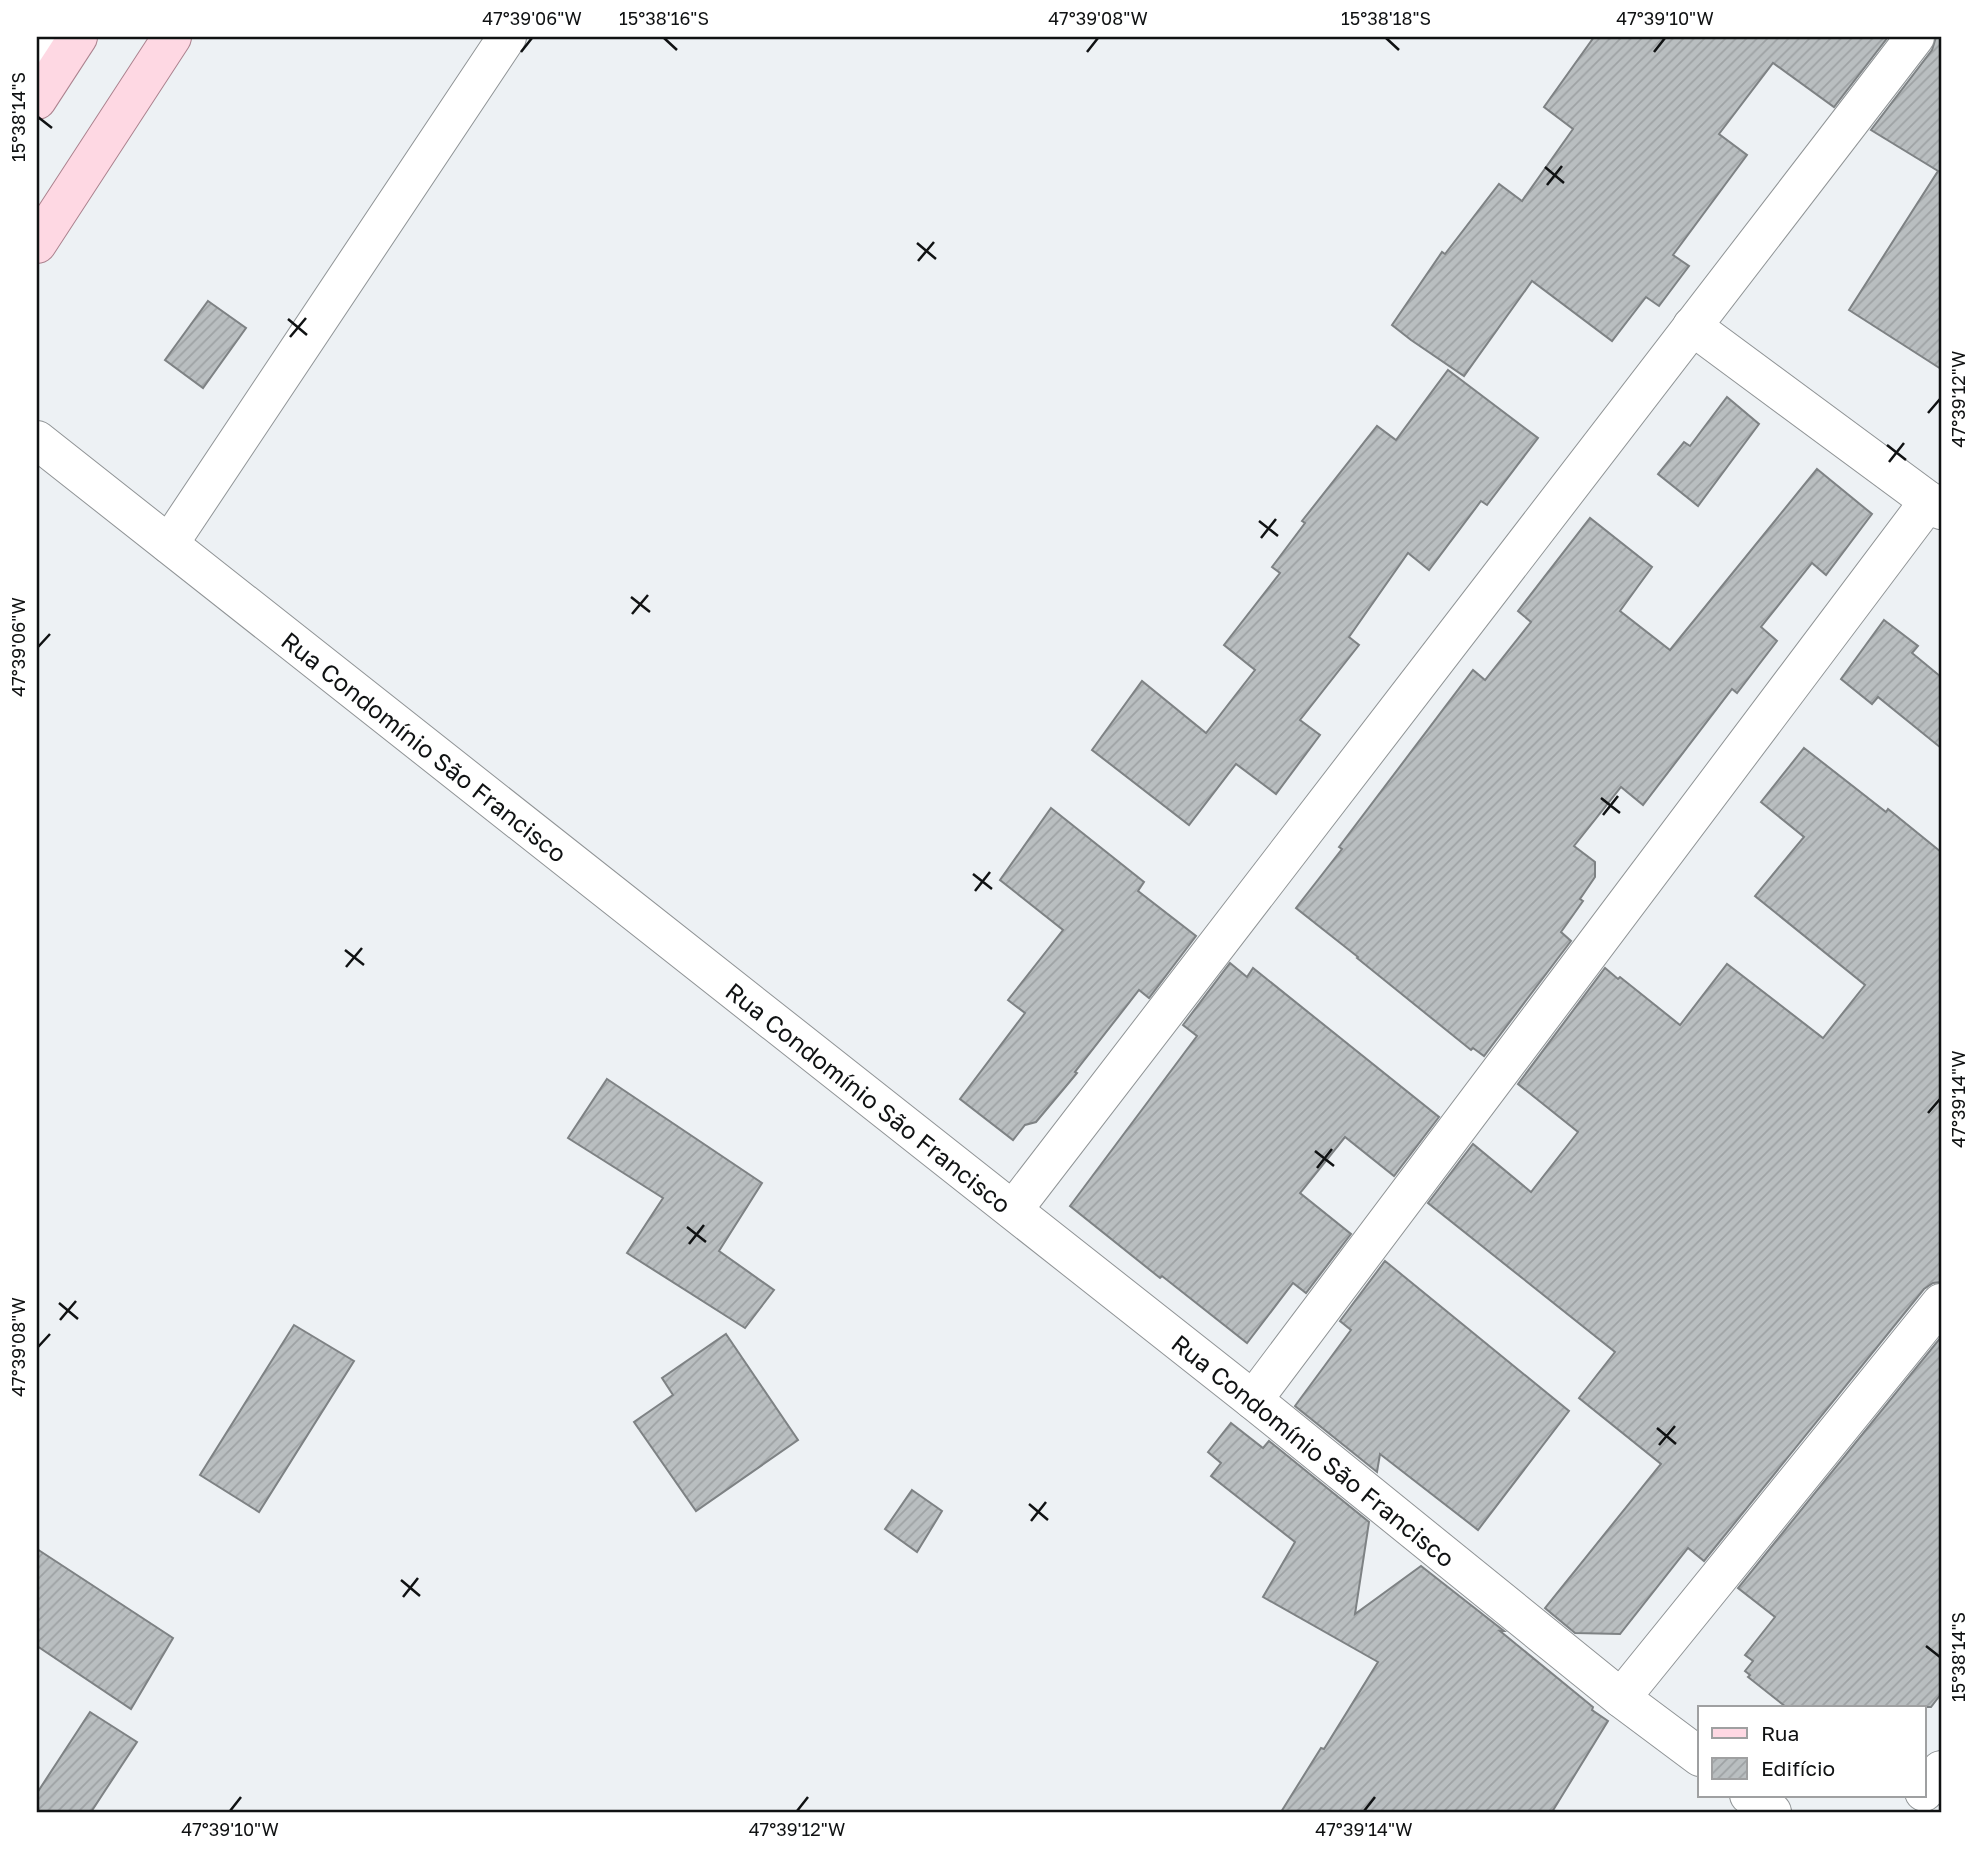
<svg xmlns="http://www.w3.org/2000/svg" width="1978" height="1849" viewBox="0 0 1978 1849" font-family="'Golos Text',sans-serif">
	<defs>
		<pattern id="building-hatch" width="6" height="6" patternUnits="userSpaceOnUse" patternTransform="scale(1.75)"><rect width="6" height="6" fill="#b9bec0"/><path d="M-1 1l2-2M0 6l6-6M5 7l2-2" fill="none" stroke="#9ea2a4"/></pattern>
	</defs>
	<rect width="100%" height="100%" fill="#edf1f4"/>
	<g fill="url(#building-hatch)" stroke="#7e8284" stroke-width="2">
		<path d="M1594,37H1888L1834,107L1773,63L1719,134L1747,155L1673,255L1689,266L1659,306L1646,297L1612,341L1532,281L1464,376L1411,340L1392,325L1442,252L1445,254L1499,184L1522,201L1573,129L1544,107Z"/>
		<path d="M1936,37H1941V369L1849,310L1938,171L1871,130L1932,50Z"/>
		<path d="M208,301L246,328L203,388L165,360Z"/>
		<path d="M1448,370L1538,438L1487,505L1481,501L1429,570L1408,553L1349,637L1359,645L1300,720L1320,735L1276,794L1236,764L1189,825L1092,750L1142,681L1206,733L1255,670L1224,645L1280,573L1272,567L1305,523L1302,521L1377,426L1396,440Z"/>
		<path d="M1727,397L1759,424L1698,506L1658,474L1684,442L1690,446Z"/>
		<path d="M1817,469L1872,514L1826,575L1812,563L1761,627L1777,641L1737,693L1732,689L1643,805L1621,787L1574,846L1595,862V877L1580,899L1583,901L1561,932L1571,941L1484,1056L1473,1048L1471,1050L1357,958L1358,957L1296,908L1342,849L1339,847L1473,670L1485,680L1531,622L1518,611L1590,518L1652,567L1620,611L1670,650Z"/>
		<path d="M1884,620L1918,646L1912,653L1941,677V748L1878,697L1872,704L1841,679Z"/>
		<path d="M1804,748L1886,812L1888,809L1941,852V1282L1933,1283L1924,1289L1704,1561L1688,1548L1620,1634L1575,1633L1545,1608L1661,1464L1579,1398L1615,1352L1428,1203L1473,1144L1531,1192L1578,1132L1518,1084L1605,968L1618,979L1620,977L1680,1025L1727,964L1823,1038L1865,985L1755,896L1804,837L1761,802Z"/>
		<path d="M1051,808L1144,882L1138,891L1196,936L1149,998L1139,990L1075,1072L1077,1073L1036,1122L1025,1125L1013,1140L960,1099L1025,1013L1008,1000L1063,930L1000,880Z"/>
		<path d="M1230,963L1247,977L1253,968L1439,1117L1394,1176L1345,1137L1300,1193L1351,1234L1306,1293L1293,1283L1247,1343L1162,1276L1160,1278L1070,1206L1197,1036L1183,1025Z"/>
		<path d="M607,1079L762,1183L719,1251L774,1290L745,1328L627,1253L663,1198L568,1138Z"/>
		<path d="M1385,1261L1569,1411L1478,1530L1380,1454L1377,1472L1295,1406L1351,1330L1340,1321Z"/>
		<path d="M294,1325L354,1361L259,1512L200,1475Z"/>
		<path d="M726,1334L798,1440L696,1511L634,1422L673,1395L662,1378Z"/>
		<path d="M1941,1337V1694L1931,1707H1786L1748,1677L1750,1675L1745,1671L1753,1661L1745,1655L1775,1617L1738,1588Z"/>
		<path d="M1231,1423L1263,1448L1269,1441L1369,1522L1355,1614L1421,1566L1504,1631H1500L1593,1707L1592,1710L1608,1721L1552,1812H1281L1321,1748L1324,1749L1378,1662L1263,1597L1295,1542L1211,1476L1221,1463L1208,1452Z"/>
		<path d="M912,1490L942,1511L917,1552L885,1529Z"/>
		<path d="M37,1549L173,1638L131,1709L37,1646Z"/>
		<path d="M90,1712L137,1742L91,1812H37V1793Z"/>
	</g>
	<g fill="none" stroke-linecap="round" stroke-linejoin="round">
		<defs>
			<g id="street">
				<path d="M37,47L61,62"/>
				<path d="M1692,326L1941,510"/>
				<path id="s1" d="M37,440L1253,1400L1621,1698L1700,1757"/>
				<path d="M169,544L507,37"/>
				<path d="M1013,1210L1915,37"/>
				<path d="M1253,1400L1929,501"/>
				<path d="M1621,1698L1941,1303"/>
				<path d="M1924,1792L1941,1770"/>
				<path d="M1749,1795L1772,1812"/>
			</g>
			<g id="primary">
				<path d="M37,100L78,37"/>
				<path d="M37,244L172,37"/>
			</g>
		</defs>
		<use href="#street" stroke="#909496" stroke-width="40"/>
		<use href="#primary" stroke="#ab828e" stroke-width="40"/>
		<use href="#street" stroke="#fff" stroke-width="38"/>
		<use href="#primary" stroke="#fed8e3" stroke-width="38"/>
	</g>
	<path fill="none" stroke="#101213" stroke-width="2.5" d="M664,38L677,50M1386,38L1399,50M521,52L532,38M1087,52L1098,38M1654,52L1665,38M38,117L52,128M1545,167L1564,183M1547,185L1562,166M917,243L936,259M918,261L934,242M288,319L307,335M290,337L306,318M1928,413L1940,399M1887,445L1906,460M1889,462L1904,443M1259,521L1278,536M1261,538L1276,519M631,597L650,612M632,614L648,595M38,647L50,634M1601,798L1620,813M1603,815L1618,796M973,874L992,889M975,891L990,872M345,950L364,965M346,967L362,948M1928,1113L1940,1099M1315,1151L1334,1166M1317,1168L1332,1149M687,1227L706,1242M689,1244L704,1225M59,1303L78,1319M60,1320L76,1301M38,1347L50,1334M1657,1428L1676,1444M1659,1445L1675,1426M1029,1504L1048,1520M1031,1521L1046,1502M401,1580L420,1596M403,1597L418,1578M1926,1646L1940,1657M230,1811L241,1797M797,1811L808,1797M1364,1811L1375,1797"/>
	<g text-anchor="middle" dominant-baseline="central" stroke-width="5" stroke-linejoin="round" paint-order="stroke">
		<g font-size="24" fill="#101213" stroke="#fff">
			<text stroke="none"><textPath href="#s1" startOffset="494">Rua Condomínio São Francisco</textPath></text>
			<text stroke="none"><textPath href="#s1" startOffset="1060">Rua Condomínio São Francisco</textPath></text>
			<text stroke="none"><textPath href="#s1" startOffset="1628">Rua Condomínio São Francisco</textPath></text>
		</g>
	</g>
	<rect width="1978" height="1849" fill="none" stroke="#ffffff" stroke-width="77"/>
	<rect x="1698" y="1706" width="228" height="91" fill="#ffffff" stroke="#9fa0a1" stroke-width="2"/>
	<rect x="1712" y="1728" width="35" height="10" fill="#fed8e3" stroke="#9fa0a1" stroke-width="2"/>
	<text x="1761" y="1741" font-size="21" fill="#101213">Rua</text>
	<rect x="1712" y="1758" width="35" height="21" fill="url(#building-hatch)" stroke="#9fa0a1" stroke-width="2"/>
	<text x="1761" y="1776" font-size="21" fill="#101213">Edifício</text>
	<rect x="38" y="38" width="1902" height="1773" fill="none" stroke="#101213" stroke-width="2.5"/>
	<g font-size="18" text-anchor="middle" fill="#101213">
		<text x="532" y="25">47°39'06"W</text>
		<text x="664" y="25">15°38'16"S</text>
		<text x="1098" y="25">47°39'08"W</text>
		<text x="1386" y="25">15°38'18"S</text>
		<text x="1665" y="25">47°39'10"W</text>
		<text transform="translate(19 117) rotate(-90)" y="6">15°38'14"S</text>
		<text transform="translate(1959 399) rotate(-90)" y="6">47°39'12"W</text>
		<text transform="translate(19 647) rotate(-90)" y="6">47°39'06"W</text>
		<text transform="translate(1959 1099) rotate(-90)" y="6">47°39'14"W</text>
		<text transform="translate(19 1347) rotate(-90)" y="6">47°39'08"W</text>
		<text transform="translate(1959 1657) rotate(-90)" y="6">15°38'14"S</text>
		<text x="230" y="1836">47°39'10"W</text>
		<text x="797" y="1836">47°39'12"W</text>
		<text x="1364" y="1836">47°39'14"W</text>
	</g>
</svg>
